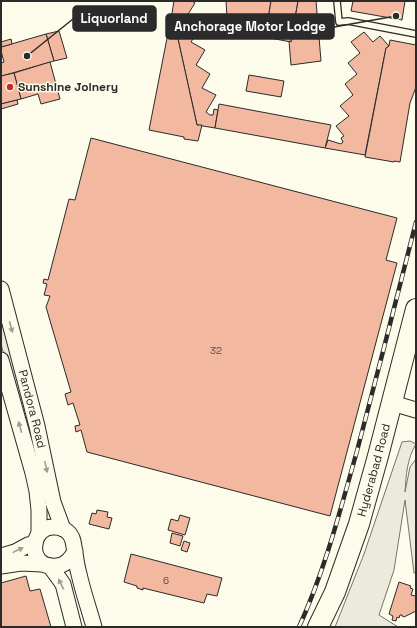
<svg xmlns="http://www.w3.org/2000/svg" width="417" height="628" viewBox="0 0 417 628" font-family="'Space Grotesk',sans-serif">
	<rect width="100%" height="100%" fill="#fdfbea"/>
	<g fill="#ecebdb" stroke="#74746e">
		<path d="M1,308L35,431L43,498L1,344Z"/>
		<path d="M410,441L416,444C407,459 406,475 405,492L410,467L416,459V573H414L405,500L394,570L379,615L398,627H335L364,554L402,442Z"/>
	</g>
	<g fill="#f2b8a0" stroke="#2b2b2b">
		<path d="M174,1H192L195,3L185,19L200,27L191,42L205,50L196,65L210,74L202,88L216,95L206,112L210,115H213L214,109L218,110L215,128L197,125L176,30L169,31Z"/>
		<path d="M226,1H271L269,14L227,18Z"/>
		<path d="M271,1H298L291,42L265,37Z"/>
		<path d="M298,1H316L321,61L291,65L289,41L291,42Z"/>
		<path d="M353,1H405L402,20L351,11Z"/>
		<path d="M176,30L197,125H202L198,141L184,139V137L149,130L168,33L169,31Z"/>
		<path d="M59,31L67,58L54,61L46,34Z"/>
		<path d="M364,32L373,42L380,36L389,46L386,48L365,155L325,148L328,140L341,144L343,142L341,138L344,136L336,126L349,116L340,106L353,95L345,84L357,74L348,63L360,53L351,42Z"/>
		<path d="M46,34L54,61L2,76L1,73V63L4,62L1,51V47Z"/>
		<path d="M11,39L12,44L1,47V42Z"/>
		<path d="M390,40L416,45V87L410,103L400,162L394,161V162L365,157L386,48L389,46Z"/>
		<path d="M50,62L60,99L41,104L38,94L21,99L14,73Z"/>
		<path d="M14,73L21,99L1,104V76Z"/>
		<path d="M249,75L284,81L281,97L246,91Z"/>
		<path d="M17,100L18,104L1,109V104Z"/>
		<path d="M219,104L331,125L325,148L215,128Z"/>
		<path d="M91,138L397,218L386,260L397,263L330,516L87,452L81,430L76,432L75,426L80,425L73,403L68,405L65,394L71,392L46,307L50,296L44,295L47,284L43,283L44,279L48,280L69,199L75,200Z"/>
		<path d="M97,510L108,512L107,517L112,518L109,529L89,524L92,513L96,514Z"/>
		<path d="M180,515L190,518L185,535L168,530L171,519L178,521Z"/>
		<path d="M172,533L183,536L180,546L170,543Z"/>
		<path d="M184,541L190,543L187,552L181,550Z"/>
		<path d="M131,554L222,578L217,596L207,594L204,603L143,588V590L137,588V586L124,582Z"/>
		<path d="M26,576L30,591L40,589L51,627H1V583Z"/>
		<path d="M399,582L411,586L410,588L413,589L411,595L416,596V611L404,617L402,616V615H400L399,618L397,617L396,621L392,620L393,616L389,614Z"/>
	</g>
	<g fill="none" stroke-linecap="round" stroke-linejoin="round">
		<defs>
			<path id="lane" d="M337,1L339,22L348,21L416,34"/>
			<g id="secondary">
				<path id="s1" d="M1,289L37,426L53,502L63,529"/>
				<path d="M1,360L33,473L37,491L39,510V533"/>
				<path d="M392,403L416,410"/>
				<path d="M75,551C71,559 66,565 57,566C26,570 29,525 55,527C62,527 69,531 72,538C74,543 74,548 75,553C76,560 77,567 79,574C83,592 89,609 94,627"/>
				<path d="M1,556L15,552L28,545L35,544"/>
				<path d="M1,566L21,563L42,564"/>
				<path d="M50,566L63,584L74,627"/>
			</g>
			<g id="highway">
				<path id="s2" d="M318,627L335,592L359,524L378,456L416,309"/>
			</g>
		</defs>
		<use href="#lane" stroke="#2b2b2b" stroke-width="8"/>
		<use href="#secondary" stroke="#2b2b2b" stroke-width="17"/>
		<use href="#highway" stroke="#2b2b2b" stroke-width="22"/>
		<use href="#lane" stroke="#fdfbea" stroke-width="5.5"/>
		<use href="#secondary" stroke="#fdfbea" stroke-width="15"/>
		<use href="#highway" stroke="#fdfbea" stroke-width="20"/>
		<defs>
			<path id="rail" d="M299,627C325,570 340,511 357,451C377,375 397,298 416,222"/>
		</defs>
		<use href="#rail" stroke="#2b2b2b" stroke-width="4.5"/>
		<use href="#rail" stroke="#fdfbea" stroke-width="3" stroke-dasharray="9" stroke-linecap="butt"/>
	</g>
	<defs><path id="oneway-solid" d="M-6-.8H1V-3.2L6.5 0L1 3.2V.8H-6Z"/></defs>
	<g fill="#9e9d94">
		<use href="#oneway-solid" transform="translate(11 327) rotate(75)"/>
		<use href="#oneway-solid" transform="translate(20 427) rotate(-106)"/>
		<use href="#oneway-solid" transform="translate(46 467) rotate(78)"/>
		<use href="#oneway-solid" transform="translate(18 550) rotate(-26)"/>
		<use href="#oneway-solid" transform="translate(61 584) rotate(-116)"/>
	</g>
	<circle fill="#c62828" stroke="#fdfbea" stroke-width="1.5" cx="10" cy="87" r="4"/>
	<g text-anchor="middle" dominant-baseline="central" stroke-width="3" stroke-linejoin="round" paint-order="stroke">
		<g font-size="10" fill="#5d4e48">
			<text x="216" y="350">32</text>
			<text x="166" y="580">6</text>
		</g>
		<g font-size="12" font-weight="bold" fill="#2b2b2b" stroke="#fdfbea" text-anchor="start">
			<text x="18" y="87">Sunshine Joinery</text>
		</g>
		<g font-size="12" fill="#2b2b2b" stroke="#fdfbea">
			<text stroke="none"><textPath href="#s1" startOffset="124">Pandora Road</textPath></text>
			<text stroke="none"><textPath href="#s2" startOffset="167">Hyderabad Road</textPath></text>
		</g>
	</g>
	<path fill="none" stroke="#2b2b2b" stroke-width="1.5" d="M27 56L73 19M396 16L334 27"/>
	<g fill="#2b2b2b" stroke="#fdfbea" stroke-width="1.5">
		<circle cx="27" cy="56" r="4"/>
		<circle cx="396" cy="16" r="4"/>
	</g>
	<g fill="#2b2b2b" stroke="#2b2b2b" stroke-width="1.5">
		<rect x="73" y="6" width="83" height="25" rx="4"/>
		<rect x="166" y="14" width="168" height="25" rx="4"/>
	</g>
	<g font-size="13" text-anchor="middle" font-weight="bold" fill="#fff">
		<text x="114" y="23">Liquorland</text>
		<text x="250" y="31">Anchorage Motor Lodge</text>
	</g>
	<rect width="417" height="628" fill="none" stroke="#2b2b2b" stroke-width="4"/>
</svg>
